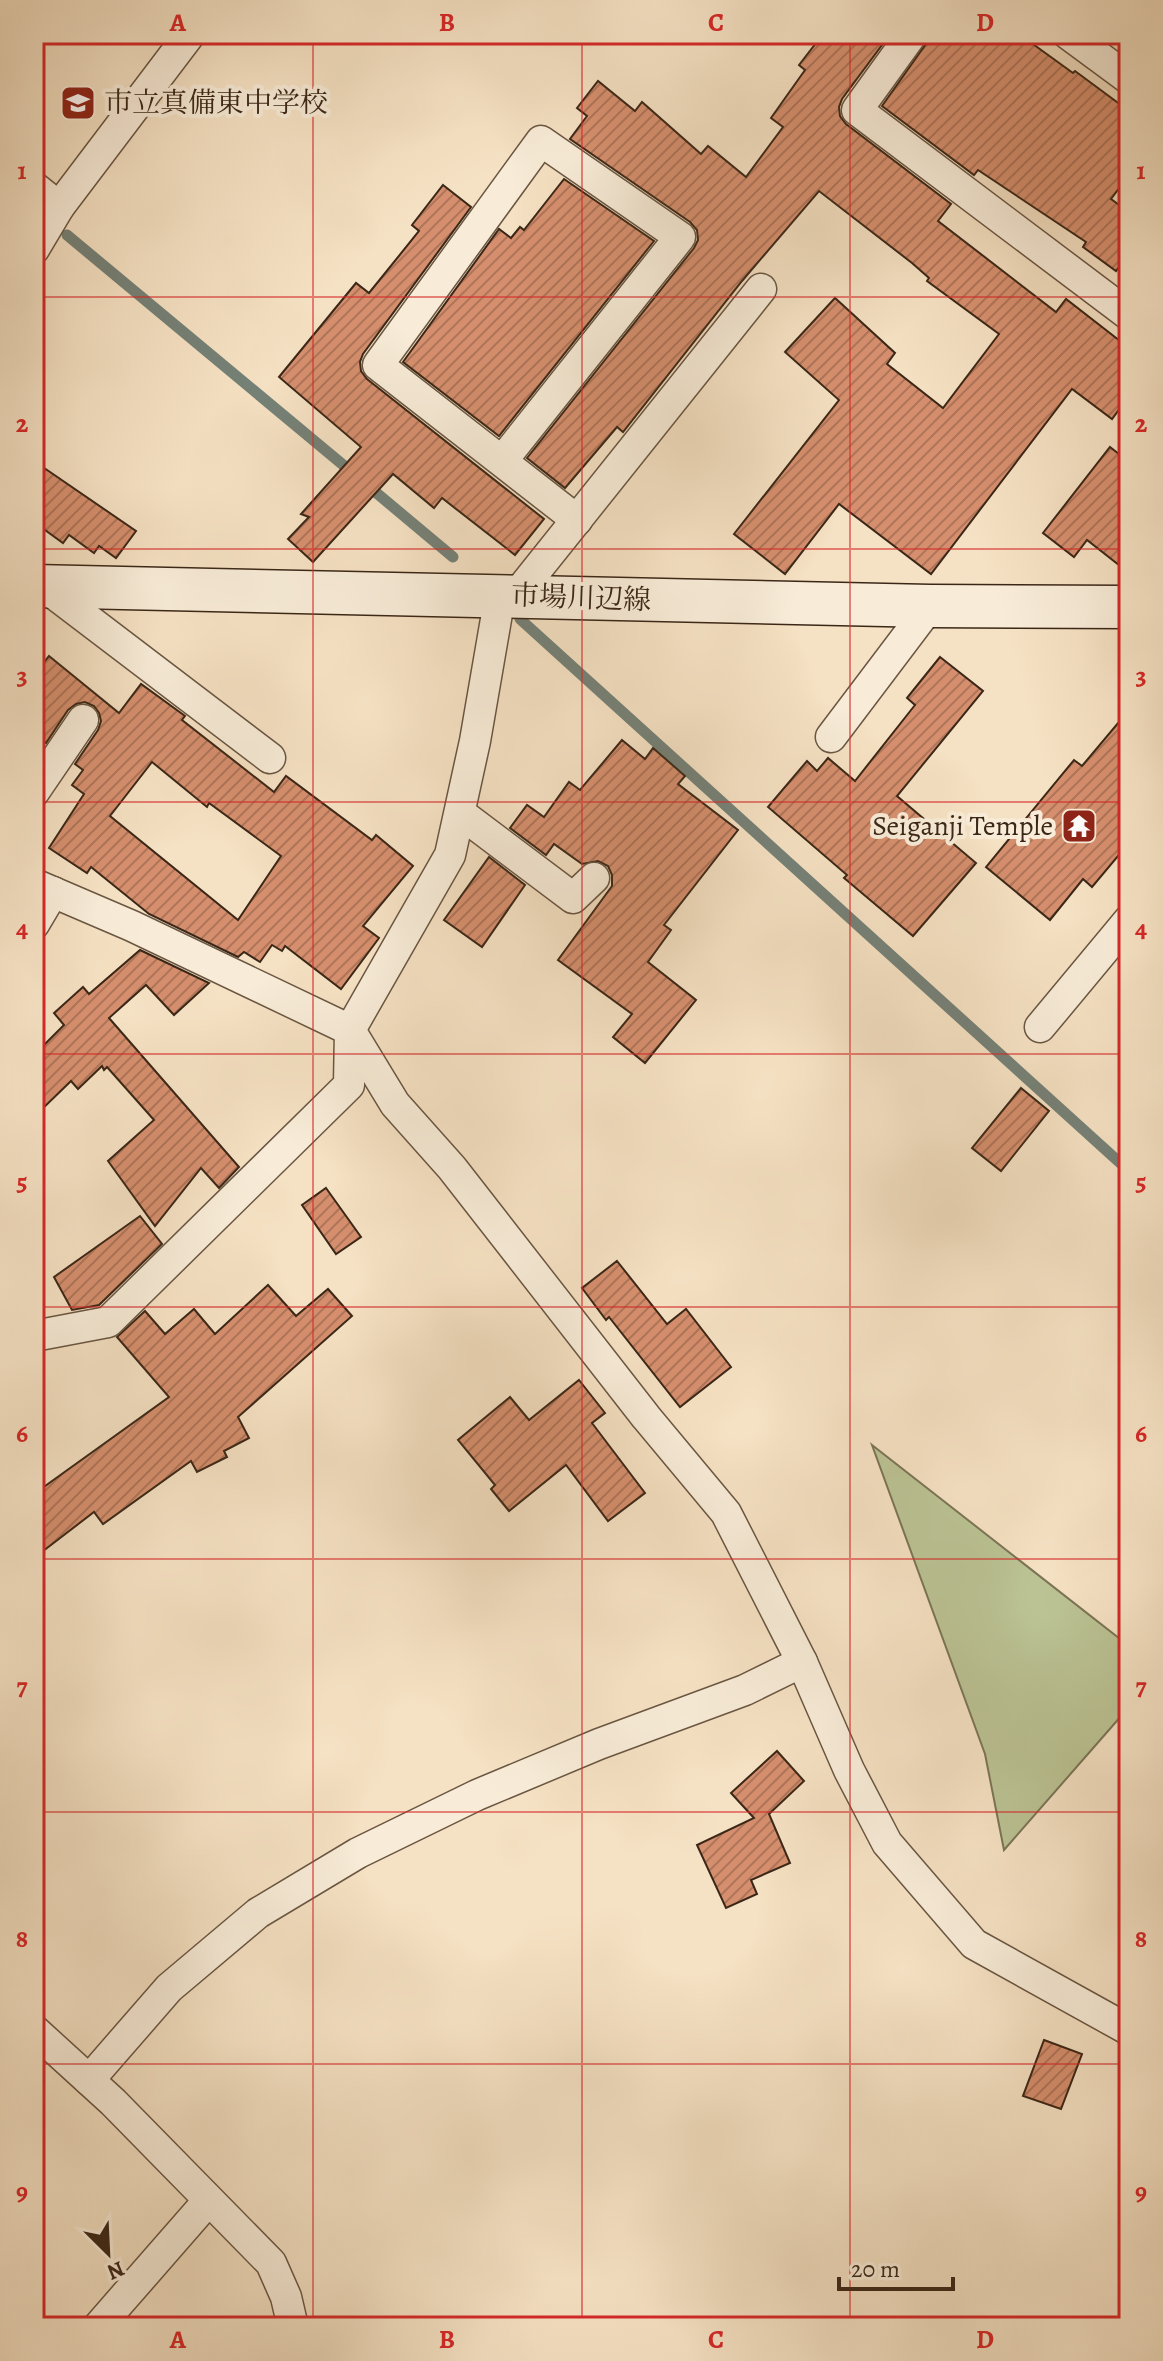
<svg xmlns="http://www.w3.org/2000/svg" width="1163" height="2361" viewBox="0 0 1163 2361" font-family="Alegreya,'Noto Serif JP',serif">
	<defs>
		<pattern id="building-hatch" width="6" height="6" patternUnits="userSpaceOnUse" patternTransform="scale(2)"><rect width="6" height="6" fill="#d68f6e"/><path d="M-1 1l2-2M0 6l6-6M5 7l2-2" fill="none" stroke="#af7559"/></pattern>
	</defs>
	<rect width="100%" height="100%" fill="#f5e1c3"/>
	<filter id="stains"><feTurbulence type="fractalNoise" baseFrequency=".0025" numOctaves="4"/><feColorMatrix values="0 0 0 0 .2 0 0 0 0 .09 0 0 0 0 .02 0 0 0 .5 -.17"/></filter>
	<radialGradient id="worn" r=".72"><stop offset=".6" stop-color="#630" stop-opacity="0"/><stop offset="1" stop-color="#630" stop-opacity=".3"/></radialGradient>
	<path fill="#bbc394" stroke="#7b7556" stroke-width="2" d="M872,1445L1129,1646V1707L1004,1850L985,1754Z"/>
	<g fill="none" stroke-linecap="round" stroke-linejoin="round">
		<g stroke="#758177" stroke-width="11">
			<path d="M34,208L36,209"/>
			<path d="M67,235L354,474"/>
			<path d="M367,485L453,557"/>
			<path d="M520,619L1129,1171"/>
		</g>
	</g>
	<g fill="url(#building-hatch)" stroke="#3b2717" stroke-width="2" fill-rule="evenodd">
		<path d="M823,34H867L882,45L842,99L839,107L840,116L846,124L951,204L938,221L1056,312L1066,299L1129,348V396L1112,419L1072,389L931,574L839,504L785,574L734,534L839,400L785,352L835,298L895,353L887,364L943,408L999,334L927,281L929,278L912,263L819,191L742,281L623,432L617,427L565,488L527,458L694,248L698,240L697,230L690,222L570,139L587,116L577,108L598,81L635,111L642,102L701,154L708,146L746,177L783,127L771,118L805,70L799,65Z"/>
		<path d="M933,34H1019L1073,73L1075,71L1129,111V175L1111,199L1129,212V253L1116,271L1083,247L1086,242L978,170L974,175L882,106Z"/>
		<path d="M564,179L654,241L499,436L403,362L499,229L511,238L520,227L524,230Z"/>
		<path d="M443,185L471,207L363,354L360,362L361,371L367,379L544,519L515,555L442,498L434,508L393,474L313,562L288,539L309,517L301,514L361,447L279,377L356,283L369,293L419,231L412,225Z"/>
		<path d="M1110,447L1129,462V573L1087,540L1074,557L1043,533Z"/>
		<path d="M34,461L136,531L116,558L99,546L94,553L69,535L63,543L34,522Z"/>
		<path d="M49,656L119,713L141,684L185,716L182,720L274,792L286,776L372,840L376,835L413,866L363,926L379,938L341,989L285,946L282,951L272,945L260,962L244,952L238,957L149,914L91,867L87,873L49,848L84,794L72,785L83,770L75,764L98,730L101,721L99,713L94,706L85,702L76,704L68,710L46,743L34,734V675ZM152,762L207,807L209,803L281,856L238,920L110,816Z"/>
		<path d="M940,657L983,691L897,796L976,863L913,936L844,878L847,875L768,807L807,761L817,771L828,758L855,781L915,705L907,698Z"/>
		<path d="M1129,710V843L1092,887L1083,879L1050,920L986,867L1074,760L1082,766Z"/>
		<path d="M622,740L645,759L653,748L685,776L678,784L738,830L664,925L671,930L648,962L696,1000L645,1063L613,1037L632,1014L558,960L612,886V875L608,866L598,861L582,864L554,844L546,855L510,828L527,805L544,817L569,782L580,790Z"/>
		<path d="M489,857L525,885L482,947L444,920Z"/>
		<path d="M140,950L209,983L174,1015L146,985L109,1018L239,1167L219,1188L201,1168L155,1226L108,1161L154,1120L107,1067L104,1070L102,1066L78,1089L71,1081L34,1117V1055L64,1025L54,1013L83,987L89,994Z"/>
		<path d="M1021,1088L1049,1111L1001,1171L972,1148Z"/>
		<path d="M326,1188L361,1237L336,1254L302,1205Z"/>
		<path d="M140,1216L162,1244L99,1305L72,1310L54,1277Z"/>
		<path d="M617,1261L667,1324L686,1309L731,1367L680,1407L609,1317L606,1320L582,1288Z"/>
		<path d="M268,1285L296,1316L328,1289L352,1316L238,1417L249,1438L224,1451L227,1457L197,1472L191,1461L103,1524L94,1512L34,1558V1494L169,1397L117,1337L145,1311L165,1334L194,1309L215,1334Z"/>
		<path d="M579,1380L605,1413L592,1423L645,1493L608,1521L566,1465L509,1511L491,1489L495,1485L458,1440L510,1397L529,1420Z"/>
		<path d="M777,1751L804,1781L769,1814L790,1863L751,1880L757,1894L726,1908L697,1845L754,1818L731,1793Z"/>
		<path d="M1044,2040L1082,2054L1061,2109L1023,2096Z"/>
	</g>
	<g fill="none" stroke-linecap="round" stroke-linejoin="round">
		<defs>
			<g id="street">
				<path d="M912,34L857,110L1129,315"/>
				<path d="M1068,34L1129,79"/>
				<path d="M34,187L59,207"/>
				<path d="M34,249L59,207L190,34"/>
				<path d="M502,461L680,237L541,141L378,365L577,520"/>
				<path d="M44,586L270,758"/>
				<path d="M515,597L761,289"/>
				<path d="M831,737L930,606"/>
				<path d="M34,792L83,720"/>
				<path d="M460,813L573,898L594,878"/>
				<path d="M34,884L132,926L350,1030L395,1104L452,1168L646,1417L726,1513L802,1662L849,1770L887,1843L974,1944L1129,2030"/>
				<path d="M34,924L53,892"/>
				<path d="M1040,1027L1129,920"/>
				<path d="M34,1336L108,1322L349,1085L350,1030L450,855L475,741L500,596"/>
				<path d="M34,2030L113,2102L271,2263L286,2297L293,2327"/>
				<path d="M89,2080L169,1988L258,1913L358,1853L477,1795L599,1744L745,1690L802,1662"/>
				<path d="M98,2327L208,2201"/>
			</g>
			<path id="secondary" d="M34,586L930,606L1129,607"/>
		</defs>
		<use href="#street" stroke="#6a5642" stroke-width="33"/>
		<use href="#secondary" stroke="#3b2717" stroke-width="45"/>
		<use href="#street" stroke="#f8ecd8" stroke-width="30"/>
		<use href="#secondary" stroke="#f8ecd8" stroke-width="42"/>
	</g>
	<path fill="none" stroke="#d62828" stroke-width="2" stroke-opacity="0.55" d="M313,34V2327M582,34V2327M850,34V2327M34,297H1129M34,549H1129M34,802H1129M34,1054H1129M34,1307H1129M34,1559H1129M34,1812H1129M34,2064H1129"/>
	<defs>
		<symbol id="school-square" viewBox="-11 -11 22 22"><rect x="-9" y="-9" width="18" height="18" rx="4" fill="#8f2418" stroke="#f8ecd8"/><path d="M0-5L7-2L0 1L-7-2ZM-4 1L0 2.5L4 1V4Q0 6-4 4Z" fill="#fff"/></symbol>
		<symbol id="temple-square" viewBox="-11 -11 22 22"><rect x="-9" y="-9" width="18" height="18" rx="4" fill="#8f2418" stroke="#f8ecd8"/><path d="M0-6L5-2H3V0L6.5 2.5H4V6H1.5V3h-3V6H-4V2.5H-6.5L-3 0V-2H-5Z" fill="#fff"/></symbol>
	</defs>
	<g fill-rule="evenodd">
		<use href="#school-square" x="58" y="83" width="40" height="40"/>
		<use href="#temple-square" x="1059" y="806" width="40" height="40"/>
	</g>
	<g text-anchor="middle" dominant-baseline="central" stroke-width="8" stroke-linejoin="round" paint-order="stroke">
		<g font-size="28" fill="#3b2717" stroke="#f8ecd8" text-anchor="start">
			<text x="104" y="103">市立真備東中学校</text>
			<text x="1053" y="826" text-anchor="end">Seiganji Temple</text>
		</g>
		<g font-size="28" fill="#3b2717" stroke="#f8ecd8">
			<text transform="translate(581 598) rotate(2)">市場川辺線</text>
		</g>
	</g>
	<rect width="1163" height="2361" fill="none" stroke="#f5e1c3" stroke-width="88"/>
	<g transform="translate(108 2253) rotate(156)" stroke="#f8ecd8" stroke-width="6" paint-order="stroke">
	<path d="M0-6L14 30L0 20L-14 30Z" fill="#3b2717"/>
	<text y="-12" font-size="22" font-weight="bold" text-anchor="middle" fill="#3b2717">N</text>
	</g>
	<path d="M839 2277v12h114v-12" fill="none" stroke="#3b2717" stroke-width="4"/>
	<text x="851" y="2277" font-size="24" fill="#3b2717" stroke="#f8ecd8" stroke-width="6" paint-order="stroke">20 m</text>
	<rect x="44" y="44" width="1075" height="2273" fill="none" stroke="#d62828" stroke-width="3"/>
	<g font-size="26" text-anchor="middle" font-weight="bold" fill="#d62828">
		<text x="178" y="31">A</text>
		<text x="447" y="31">B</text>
		<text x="716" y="31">C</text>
		<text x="985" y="31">D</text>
		<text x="22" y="179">1</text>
		<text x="1141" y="179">1</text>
		<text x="22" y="432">2</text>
		<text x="1141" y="432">2</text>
		<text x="22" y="684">3</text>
		<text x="1141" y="684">3</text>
		<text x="22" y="937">4</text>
		<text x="1141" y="937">4</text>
		<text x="22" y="1190">5</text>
		<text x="1141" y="1190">5</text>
		<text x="22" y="1442">6</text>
		<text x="1141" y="1442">6</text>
		<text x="22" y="1695">7</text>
		<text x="1141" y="1695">7</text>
		<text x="22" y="1947">8</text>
		<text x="1141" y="1947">8</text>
		<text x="22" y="2200">9</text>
		<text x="1141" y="2200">9</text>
		<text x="178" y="2348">A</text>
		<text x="447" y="2348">B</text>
		<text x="716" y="2348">C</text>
		<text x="985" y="2348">D</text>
	</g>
	<rect width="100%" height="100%" filter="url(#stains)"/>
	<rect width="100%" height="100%" fill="url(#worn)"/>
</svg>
